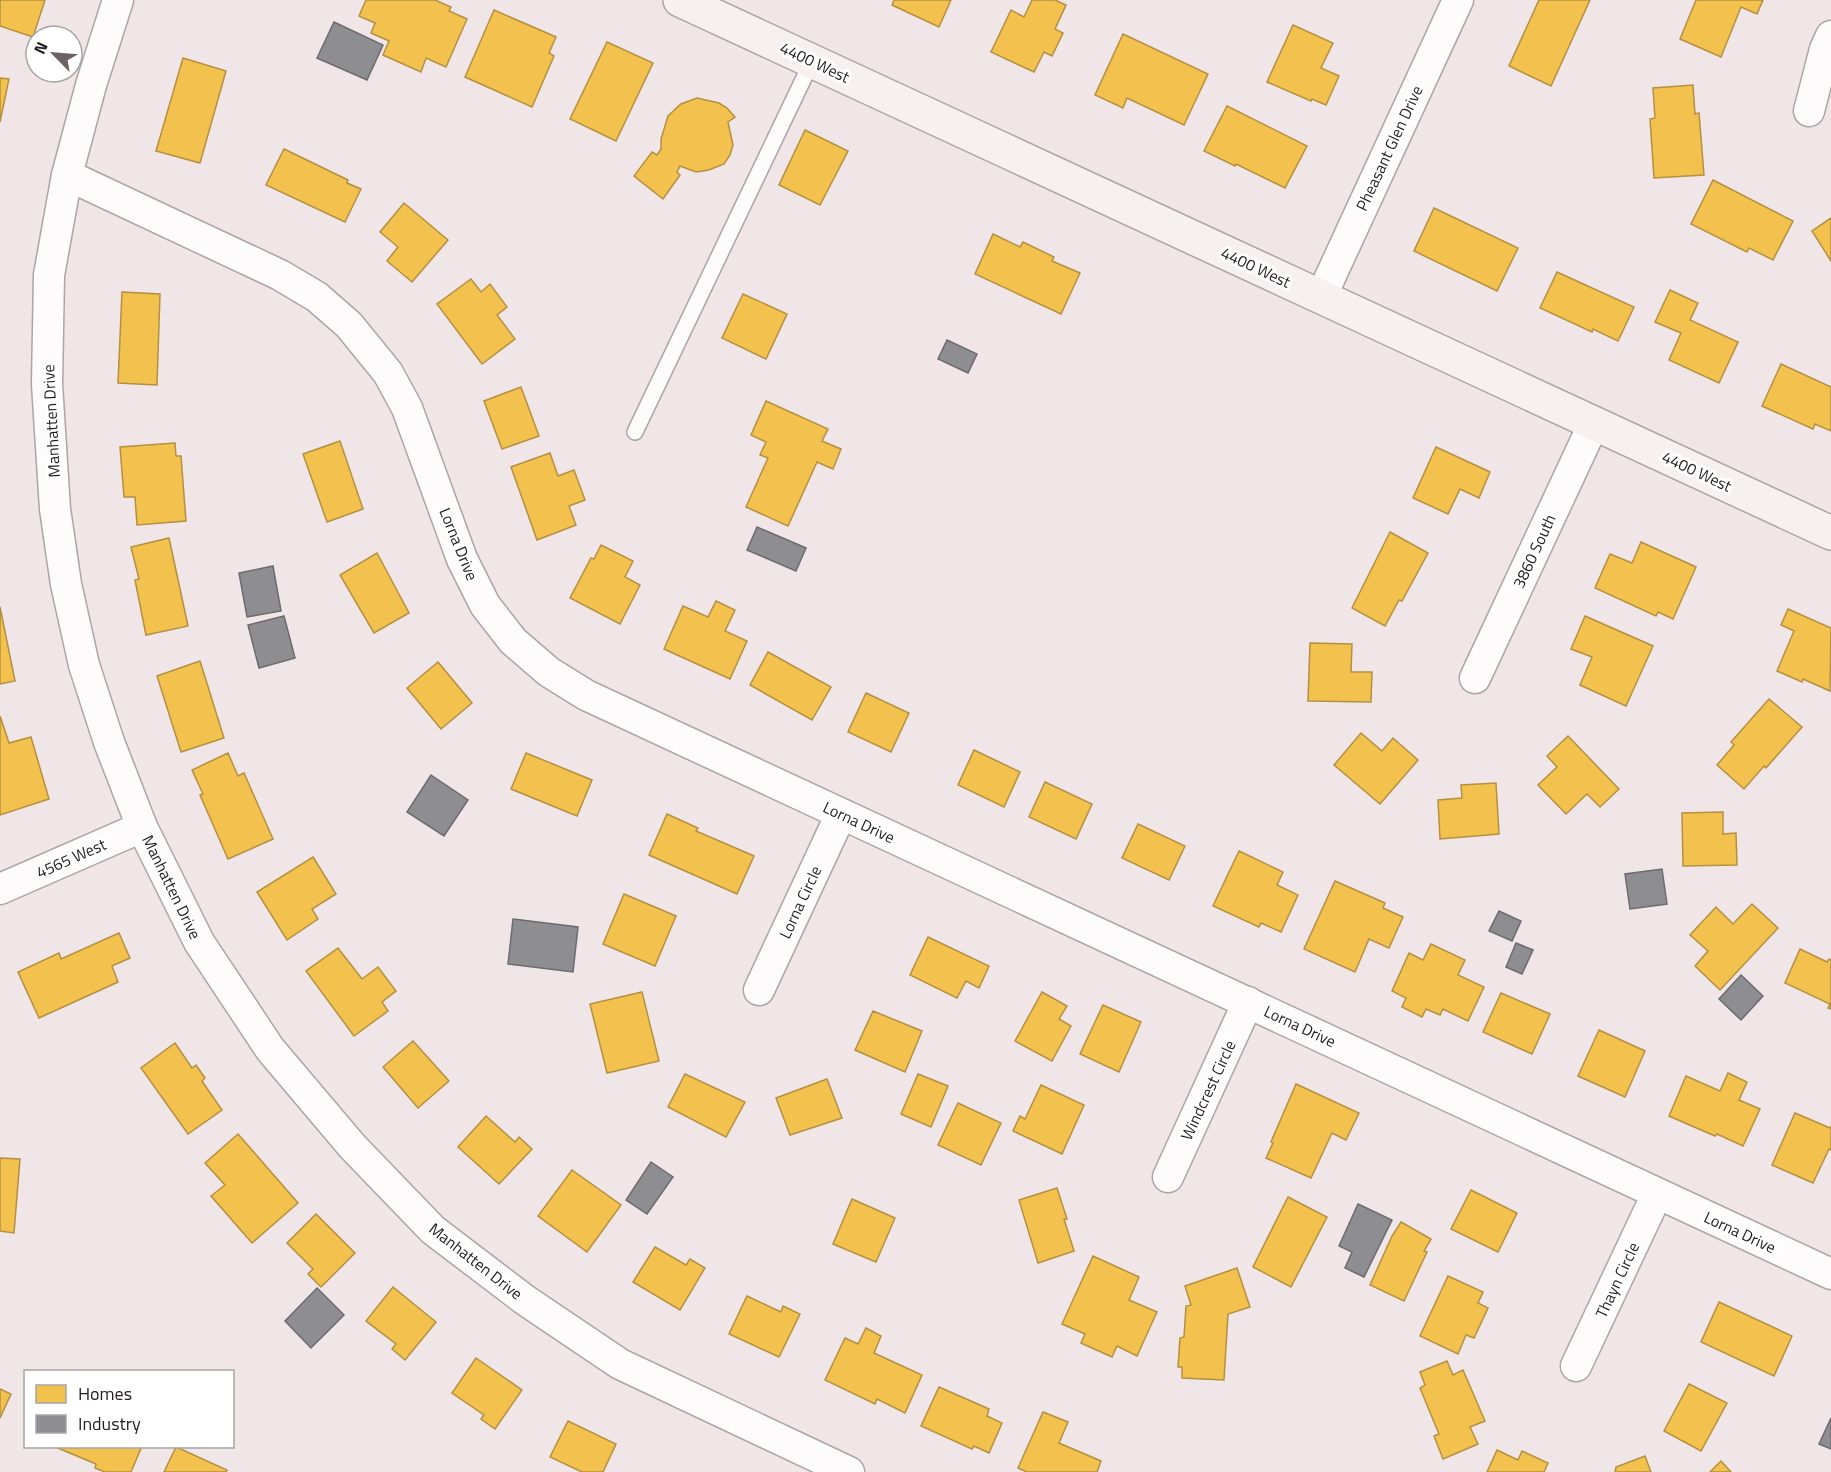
<svg xmlns="http://www.w3.org/2000/svg" width="1831" height="1472" viewBox="0 0 1831 1472" font-family="'Titillium Web',sans-serif">
	<rect width="100%" height="100%" fill="#f0e5e7"/>
	<g fill="#f2c14e" stroke="#b49040" stroke-width="1.5">
		<path d="M0,0H45L33,37L0,26Z"/>
		<path d="M366,0H435L451,7L449,11L467,19L446,67L426,58L421,72L383,55L389,41L371,33L375,23L359,16Z"/>
		<path d="M894,0H951L939,27L892,5Z"/>
		<path d="M1032,0H1055L1066,5L1055,29L1063,33L1052,56L1044,52L1034,72L991,52L1011,10L1024,17Z"/>
		<path d="M1539,0H1590L1551,86L1509,66Z"/>
		<path d="M1696,0H1763L1757,14L1741,7L1721,57L1680,39Z"/>
		<path d="M494,10L556,37L549,53L554,56L532,107L465,77Z"/>
		<path d="M1293,25L1333,43L1321,68L1339,76L1326,105L1312,99L1311,101L1267,82Z"/>
		<path d="M1123,34L1208,74L1184,125L1127,98L1123,108L1095,95Z"/>
		<path d="M607,42L653,63L616,141L570,119Z"/>
		<path d="M183,58L226,71L200,163L156,151Z"/>
		<path d="M0,78L9,79L0,122Z"/>
		<path d="M1693,85L1695,114L1699,113L1704,175L1654,178L1650,119L1655,118L1653,88Z"/>
		<path d="M697,98L719,103L727,108L735,117L728,122L733,145L730,155L724,164L709,170L696,172L680,166L677,172L680,175L663,199L634,176L652,152L657,155L661,149V139L668,116L681,104Z"/>
		<path d="M1227,106L1307,146L1285,188L1236,164L1235,166L1204,151Z"/>
		<path d="M805,130L848,151L820,205L779,185Z"/>
		<path d="M284,149L348,180L347,183L361,189L345,222L266,185Z"/>
		<path d="M1713,180L1793,221L1773,260L1749,248L1747,252L1691,224Z"/>
		<path d="M404,203L448,240L412,282L387,261L398,247L380,232Z"/>
		<path d="M1434,208L1518,248L1497,291L1414,251Z"/>
		<path d="M1831,218V261L1812,231Z"/>
		<path d="M993,234L1020,247L1023,242L1054,257L1052,261L1080,273L1061,314L975,274Z"/>
		<path d="M1557,272L1634,307L1618,341L1593,329L1592,332L1540,308Z"/>
		<path d="M471,279L481,292L490,284L507,307L497,315L515,339L482,364L437,304Z"/>
		<path d="M1670,290L1698,303L1690,320L1738,342L1719,383L1669,360L1681,333L1655,322Z"/>
		<path d="M122,292L160,294L157,385L118,383Z"/>
		<path d="M743,294L787,314L766,359L722,338Z"/>
		<path d="M1781,364L1831,387V431L1815,424L1813,429L1762,406Z"/>
		<path d="M521,387L539,436L502,449L484,401Z"/>
		<path d="M766,401L828,429L822,441L841,449L833,469L817,462L788,526L746,507L768,458L760,455L766,442L751,435Z"/>
		<path d="M340,441L363,509L327,522L303,454Z"/>
		<path d="M175,443L176,456H181L186,521L137,525L135,497H124L120,447Z"/>
		<path d="M1436,447L1490,472L1479,498L1460,489L1448,514L1413,498Z"/>
		<path d="M550,453L558,476L574,470L585,500L569,506L576,525L537,540L511,467Z"/>
		<path d="M1390,532L1428,553L1402,601L1399,600L1385,626L1352,608Z"/>
		<path d="M169,538L188,626L146,635L135,580L139,579L131,547Z"/>
		<path d="M1641,542L1696,567L1673,619L1658,612L1656,616L1595,588L1610,554L1632,563Z"/>
		<path d="M601,545L633,561L625,577L640,585L620,624L570,598L591,558L594,559Z"/>
		<path d="M377,553L409,613L374,633L340,575Z"/>
		<path d="M716,601L735,610L725,631L747,641L730,679L664,649L683,606L708,617Z"/>
		<path d="M0,607L15,681L0,684Z"/>
		<path d="M1788,609L1831,628L1830,691L1803,679L1802,682L1777,671L1794,631L1781,625Z"/>
		<path d="M1585,616L1653,646L1626,706L1580,685L1592,657L1571,649Z"/>
		<path d="M1310,643L1352,644L1351,672H1372L1371,702L1308,701Z"/>
		<path d="M768,652L831,687L812,720L750,685Z"/>
		<path d="M200,661L224,738L181,752L157,676Z"/>
		<path d="M438,662L472,703L441,729L407,688Z"/>
		<path d="M866,693L909,713L891,752L848,732Z"/>
		<path d="M1769,699L1802,727L1766,768L1764,766L1744,789L1717,765L1734,745L1731,742Z"/>
		<path d="M0,716L9,743L31,737L49,799L0,815Z"/>
		<path d="M1361,733L1382,751L1393,738L1418,760L1380,804L1334,765Z"/>
		<path d="M1568,736L1619,789L1600,807L1587,794L1566,814L1538,785L1557,767L1547,756Z"/>
		<path d="M974,750L1020,772L1004,807L958,785Z"/>
		<path d="M228,753L238,776L244,773L273,839L228,859L200,795L203,794L192,770Z"/>
		<path d="M526,753L592,780L577,816L511,789Z"/>
		<path d="M1045,782L1092,804L1076,839L1029,817Z"/>
		<path d="M1496,783L1499,834L1440,839L1438,800L1462,798L1461,785Z"/>
		<path d="M1723,812V834L1736,833L1737,865L1683,866L1682,813Z"/>
		<path d="M667,814L698,828L696,831L754,856L737,894L649,855Z"/>
		<path d="M1138,824L1185,846L1169,880L1122,858Z"/>
		<path d="M1239,851L1283,872L1277,885L1298,895L1281,932L1261,923L1259,927L1213,906Z"/>
		<path d="M313,857L336,894L312,909L318,919L287,940L257,892Z"/>
		<path d="M1335,881L1385,903L1383,908L1403,917L1389,948L1369,939L1355,972L1304,949Z"/>
		<path d="M624,894L676,916L655,966L603,944Z"/>
		<path d="M1752,904L1778,928L1720,990L1695,966L1708,951L1690,935L1716,907L1733,924Z"/>
		<path d="M119,933L130,958L112,966L118,982L39,1018L18,972L59,953L61,959Z"/>
		<path d="M928,937L989,966L979,988L966,981L957,998L910,975Z"/>
		<path d="M1431,944L1465,960L1458,975L1484,987L1468,1021L1443,1009L1440,1015L1426,1009L1422,1017L1402,1007L1406,998L1392,991L1409,953L1423,960Z"/>
		<path d="M338,948L362,979L378,967L396,991L382,1002L388,1011L354,1036L306,971Z"/>
		<path d="M1800,949L1827,962L1829,959L1831,960V1009L1828,1008L1830,1004L1785,983Z"/>
		<path d="M642,992L659,1061L607,1073L590,1004Z"/>
		<path d="M1042,992L1067,1006L1059,1019L1071,1026L1052,1061L1015,1041Z"/>
		<path d="M1501,993L1550,1014L1532,1054L1483,1032Z"/>
		<path d="M1103,1005L1141,1022L1119,1072L1080,1054Z"/>
		<path d="M873,1011L922,1031L905,1072L855,1050Z"/>
		<path d="M1599,1030L1645,1051L1625,1097L1578,1076Z"/>
		<path d="M413,1041L449,1081L418,1108L383,1067Z"/>
		<path d="M175,1043L192,1068L196,1065L205,1078L202,1081L222,1110L188,1134L141,1068Z"/>
		<path d="M1728,1073L1747,1082L1739,1100L1760,1109L1743,1146L1717,1134L1715,1136L1669,1116L1686,1076L1720,1091Z"/>
		<path d="M685,1074L745,1102L726,1137L668,1107Z"/>
		<path d="M918,1074L948,1086L931,1127L901,1114Z"/>
		<path d="M827,1079L842,1118L790,1135L776,1098Z"/>
		<path d="M1296,1084L1359,1113L1346,1140L1332,1133L1311,1178L1266,1158L1273,1143L1271,1142Z"/>
		<path d="M1041,1085L1084,1105L1062,1154L1013,1131L1020,1116L1025,1119Z"/>
		<path d="M958,1103L1001,1123L981,1165L938,1145Z"/>
		<path d="M1795,1113L1830,1128L1831,1126V1150L1829,1149L1813,1183L1772,1165Z"/>
		<path d="M486,1116L515,1142L519,1137L532,1149L499,1184L458,1147Z"/>
		<path d="M238,1134L298,1203L252,1243L211,1196L225,1185L205,1163Z"/>
		<path d="M0,1158L20,1159L14,1233L0,1231Z"/>
		<path d="M572,1170L621,1205L587,1252L538,1216Z"/>
		<path d="M1057,1188L1067,1219H1064L1074,1251L1038,1263L1019,1200Z"/>
		<path d="M1471,1190L1517,1213L1498,1252L1451,1229Z"/>
		<path d="M1288,1197L1327,1217L1291,1287L1253,1267Z"/>
		<path d="M852,1199L895,1218L876,1262L833,1244Z"/>
		<path d="M316,1214L355,1253L321,1287L308,1274L313,1269L287,1243Z"/>
		<path d="M1401,1222L1431,1239L1424,1251L1427,1252L1404,1301L1370,1285L1392,1236Z"/>
		<path d="M655,1247L686,1265L690,1259L705,1268L680,1310L633,1282Z"/>
		<path d="M1093,1256L1139,1277L1129,1300L1157,1312L1137,1356L1117,1346L1112,1357L1081,1343L1085,1334L1062,1324Z"/>
		<path d="M1237,1268L1250,1307L1228,1314L1224,1380L1182,1378V1367H1178L1180,1338L1184,1337L1186,1306L1191,1305L1185,1286Z"/>
		<path d="M1448,1276L1483,1292L1478,1303L1488,1308L1474,1338L1466,1335L1458,1354L1420,1336Z"/>
		<path d="M393,1287L436,1322L405,1360L392,1349L396,1344L366,1321Z"/>
		<path d="M747,1296L781,1312L783,1306L800,1314L779,1357L729,1334Z"/>
		<path d="M1719,1302L1792,1336L1774,1376L1701,1342Z"/>
		<path d="M866,1328L881,1336L874,1353L922,1375L905,1413L877,1399L875,1404L825,1380L845,1338L858,1344Z"/>
		<path d="M476,1358L522,1390L495,1429L481,1419L484,1415L452,1393Z"/>
		<path d="M1447,1361L1453,1375L1463,1370L1485,1421L1470,1427L1478,1444L1443,1459L1434,1436L1439,1434L1420,1388L1425,1385L1420,1372Z"/>
		<path d="M1689,1384L1727,1403L1701,1451L1664,1431Z"/>
		<path d="M939,1387L989,1409L987,1416L1002,1423L989,1453L974,1446L972,1449L921,1426Z"/>
		<path d="M0,1389L11,1394L0,1418Z"/>
		<path d="M1043,1412L1068,1422L1059,1443L1101,1461L1097,1472H1027L1018,1468Z"/>
		<path d="M568,1421L616,1444L603,1472H582L550,1457Z"/>
		<path d="M53,1446H142L131,1472H105L95,1468L96,1464Z"/>
		<path d="M176,1447L227,1470L226,1472H164Z"/>
		<path d="M1497,1450L1518,1460L1522,1451L1548,1463L1544,1472H1487Z"/>
		<path d="M1645,1456L1651,1472H1615L1616,1467Z"/>
		<path d="M1721,1461L1731,1472H1710Z"/>
	</g>
	<g fill="#8d8d92" stroke="#6d6b6f" stroke-width="1.5">
		<path d="M334,22L383,45L367,80L317,58Z"/>
		<path d="M947,340L977,354L968,373L938,359Z"/>
		<path d="M757,527L806,548L796,571L747,550Z"/>
		<path d="M273,566L281,611L247,617L239,573Z"/>
		<path d="M284,616L295,658L259,668L248,625Z"/>
		<path d="M431,775L468,800L444,836L407,812Z"/>
		<path d="M1662,869L1667,904L1630,909L1625,874Z"/>
		<path d="M1499,911L1521,921L1512,941L1489,931Z"/>
		<path d="M513,919L578,927L573,972L508,964Z"/>
		<path d="M1516,943L1533,950L1522,974L1506,967Z"/>
		<path d="M1741,975L1763,996L1741,1020L1719,999Z"/>
		<path d="M651,1162L673,1177L647,1214L626,1200Z"/>
		<path d="M1358,1204L1392,1220L1364,1277L1345,1268L1352,1252L1339,1246Z"/>
		<path d="M317,1288L344,1315L311,1348L285,1321Z"/>
		<path d="M1831,1418V1449L1819,1444Z"/>
	</g>
	<g fill="none" stroke-linecap="round" stroke-linejoin="round">
		<defs>
			<path id="lane" d="M635,432L812,61"/>
			<g id="street">
				<path d="M118,0L91,85L67,175L49,275L47,384L55,509L66,584L84,665L109,742L142,827L199,942L270,1049L352,1146L433,1230L525,1300L620,1364L849,1472"/>
				<path d="M1809,111L1825,49L1831,36"/>
				<path d="M67,175L280,275L317,297L349,325L388,373L407,408L462,559L485,605L513,641L549,672L586,695L1831,1274"/>
				<path d="M1321,297L1458,0"/>
				<path d="M1475,678L1594,423"/>
				<path d="M0,889L142,827"/>
				<path d="M759,990L841,814"/>
				<path d="M1168,1177L1248,1002"/>
				<path d="M1576,1366L1657,1194"/>
			</g>
			<path id="secondary" d="M680,0L1831,533"/>
		</defs>
		<use href="#lane" stroke="#aca4a5" stroke-width="18"/>
		<use href="#street" stroke="#aca4a5" stroke-width="33"/>
		<use href="#secondary" stroke="#aca4a5" stroke-width="36"/>
		<use href="#lane" stroke="#fdfbfb" stroke-width="15"/>
		<use href="#street" stroke="#fdfbfb" stroke-width="30"/>
		<use href="#secondary" stroke="#f6f0f1" stroke-width="33"/>
	</g>
	<g text-anchor="middle" dominant-baseline="central" stroke-width="6" stroke-linejoin="round" paint-order="stroke">
		<g font-size="16" fill="#231d1e" stroke="#fff">
			<text transform="translate(815 62) rotate(25)">4400 West</text>
			<text transform="translate(1389 148) rotate(-65)">Pheasant Glen Drive</text>
			<text transform="translate(1256 267) rotate(25)">4400 West</text>
			<text transform="translate(51 421) rotate(-93)">Manhatten Drive</text>
			<text transform="translate(1697 471) rotate(25)">4400 West</text>
			<text transform="translate(459 544) rotate(68)">Lorna Drive</text>
			<text transform="translate(1534 551) rotate(-65)">3860 South</text>
			<text transform="translate(859 822) rotate(25)">Lorna Drive</text>
			<text transform="translate(71 858) rotate(-24)">4565 West</text>
			<text transform="translate(172 887) rotate(64)">Manhatten Drive</text>
			<text transform="translate(800 902) rotate(-65)">Lorna Circle</text>
			<text transform="translate(1300 1026) rotate(25)">Lorna Drive</text>
			<text transform="translate(1208 1090) rotate(-65)">Windcrest Circle</text>
			<text transform="translate(1740 1232) rotate(25)">Lorna Drive</text>
			<text transform="translate(476 1261) rotate(38)">Manhatten Drive</text>
			<text transform="translate(1617 1280) rotate(-65)">Thayn Circle</text>
		</g>
	</g>
	<rect x="24" y="1370" width="210" height="78" fill="#ffffff" stroke="#a7a5a5" stroke-width="1.5"/>
	<rect x="36" y="1385" width="30" height="18" fill="#f2c14e" stroke="#a7a5a5" stroke-width="1.5"/>
	<text x="78" y="1400" font-size="18" fill="#231d1e">Homes</text>
	<rect x="36" y="1415" width="30" height="18" fill="#8d8d92" stroke="#a7a5a5" stroke-width="1.5"/>
	<text x="78" y="1430" font-size="18" fill="#231d1e">Industry</text>
	<g transform="translate(54 54) rotate(295)"><circle r="28" fill="#ffffff" stroke="#a7a5a5" stroke-width="1.5"/>
	<path d="M0-4.5L10 22L0 15L-10 22Z" fill="#6b6364"/>
	<text y="-9" font-size="16" font-weight="bold" text-anchor="middle" fill="#231d1e">N</text>
	</g>
</svg>
